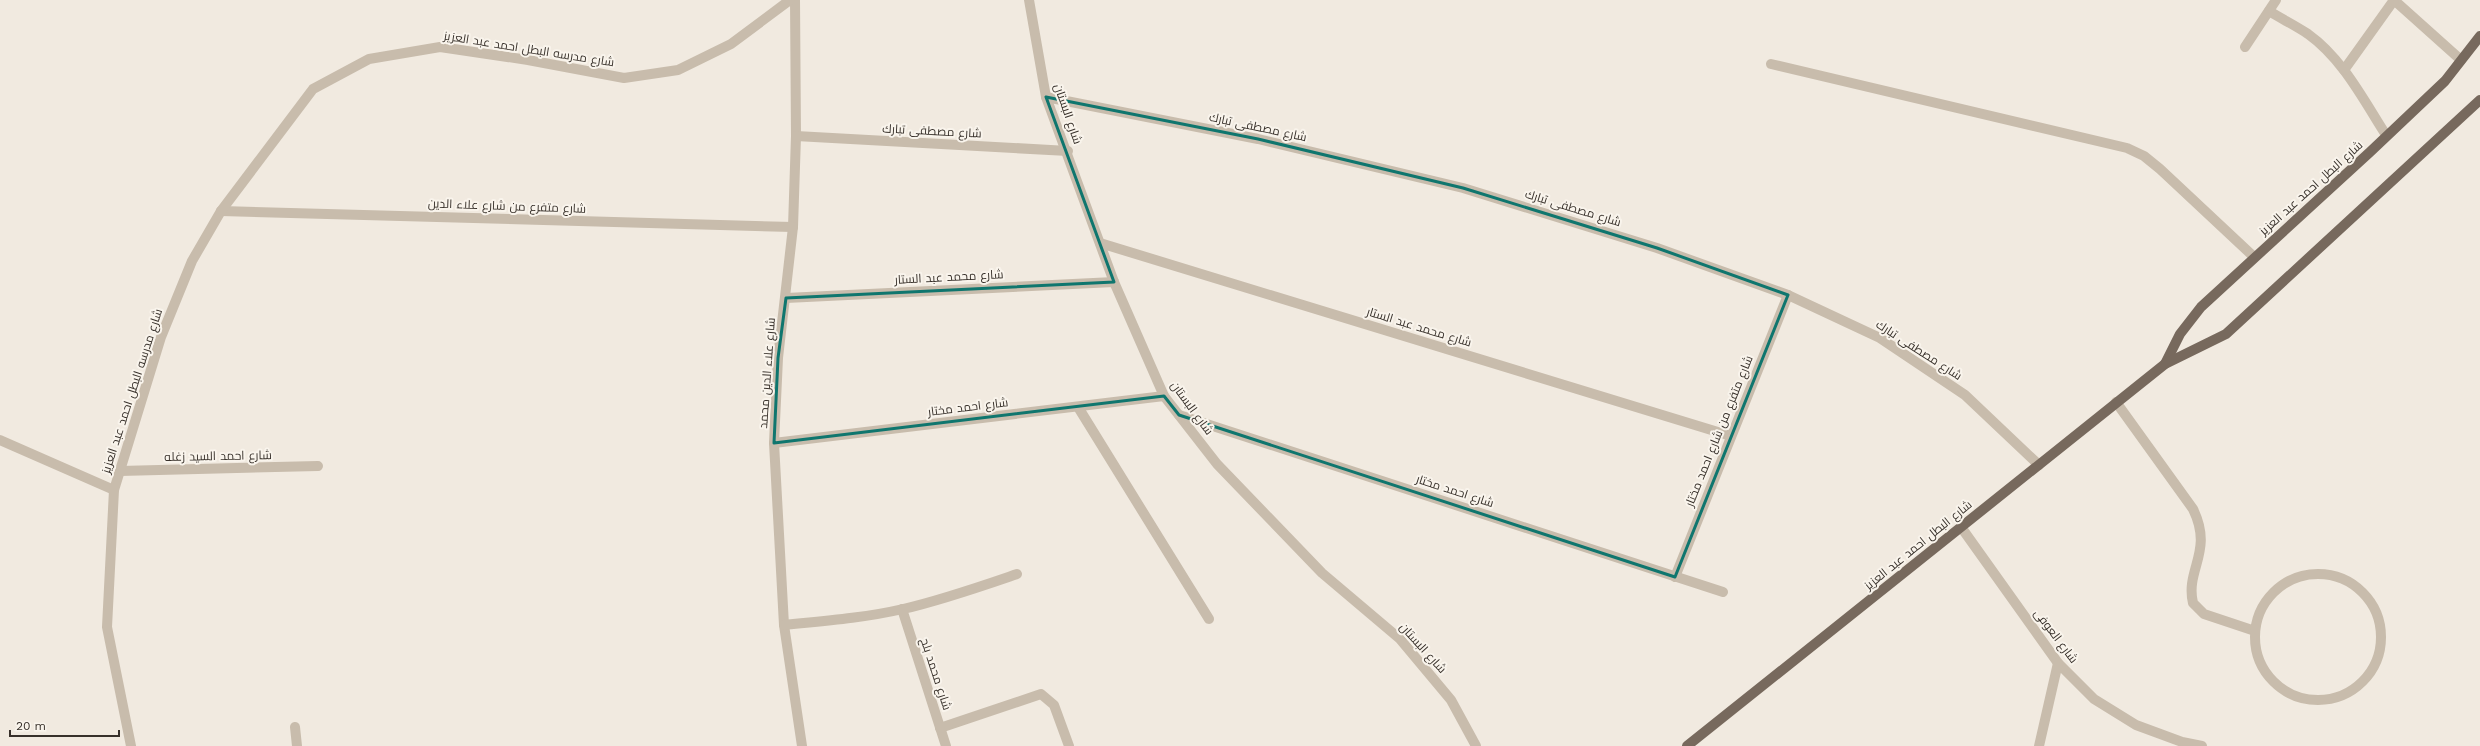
<svg xmlns="http://www.w3.org/2000/svg" width="2480" height="746" viewBox="0 0 2480 746" font-family="'Work Sans',Cairo,sans-serif">
	<rect width="100%" height="100%" fill="#f1eae0"/>
	<g fill="none" stroke-linecap="round" stroke-linejoin="round">
		<g stroke="#c8bcac" stroke-width="10">
			<path d="M795,0L796,136L793,227L778,358L774,443L784,625L802,746"/>
			<path d="M1029,0L1046,97L1114,282L1164,396L1217,464L1322,573L1400,639L1451,700L1476,746"/>
			<path d="M2394,0L2461,60"/>
			<path d="M2269,11C2282,19 2296,26 2308,34C2343,59 2364,101 2386,135"/>
			<path d="M2245,47L2276,0"/>
			<path d="M1771,64L2127,148L2144,156L2160,169L2254,257"/>
			<path d="M2344,70L2394,0"/>
			<path d="M1046,97L1258,139L1463,188L1657,248L1788,295L1880,338L1965,395L2039,465"/>
			<path d="M796,136L1068,151"/>
			<path d="M221,211L793,227"/>
			<path d="M1100,243L1731,436"/>
			<path d="M786,298L1114,282"/>
			<path d="M2116,402L2193,509C2214,552 2185,569 2193,603L2204,614L2255,631"/>
			<path d="M1078,407L1209,619"/>
			<path d="M1179,415L1723,592"/>
			<path d="M0,440L114,490"/>
			<path d="M774,443L1164,396"/>
			<path d="M120,471L318,466"/>
			<path d="M1961,527L2058,663L2094,699L2136,725L2182,742L2202,746"/>
			<circle cx="2318" cy="637" r="63"/>
			<path d="M1675,577L1788,295"/>
			<path d="M902,609L946,746"/>
			<path d="M784,625C824,621 864,618 903,609C942,600 979,587 1017,574"/>
			<path d="M295,727L297,746"/>
			<path d="M940,728L1041,694L1054,705L1069,746"/>
			<path d="M131,746L107,627L114,490L161,337L192,261L221,211L313,89L369,59L440,47L528,60L624,78L678,70L731,44L790,0"/>
			<path d="M2039,746L2058,663"/>
		</g>
		<g stroke="#77695d" stroke-width="10">
			<path d="M2165,364L2180,334L2201,307L2370,152L2445,81L2480,36"/>
			<path d="M1687,746L2165,364L2226,334L2480,100"/>
		</g>
	</g>
	<path fill="none" stroke="#0f766e" stroke-width="3" stroke-linejoin="round" d="M1046,97L1258,139L1463,188L1657,248L1788,295L1675,577L1179,415L1164,396L774,443L778,358L786,298L1114,282Z"/>
	<g text-anchor="middle" dominant-baseline="central" stroke-width="4" stroke-linejoin="round" paint-order="stroke">
		<g font-size="12" fill="#37302a" stroke="#f9f4ec">
			<text transform="translate(529 49) rotate(9)">شارع مدرسه البطل احمد عبد العزيز</text>
			<text transform="translate(1068 114) rotate(71)">شارع البستان</text>
			<text transform="translate(1258 127) rotate(12)">شارع مصطفى تبارك</text>
			<text transform="translate(932 131) rotate(3)">شارع مصطفى تبارك</text>
			<text transform="translate(2311 188) rotate(-42)">شارع البطل احمد عبد العزيز</text>
			<text transform="translate(507 206) rotate(2)">شارع متفرع من شارع علاء الدين</text>
			<text transform="translate(1573 208) rotate(17)">شارع مصطفى تبارك</text>
			<text transform="translate(949 277) rotate(-3)">شارع محمد عبد الستار</text>
			<text transform="translate(1419 327) rotate(17)">شارع محمد عبد الستار</text>
			<text transform="translate(1919 350) rotate(33)">شارع مصطفى تبارك</text>
			<text transform="translate(767 373) rotate(-86)">شارع علاء الدين محمد</text>
			<text transform="translate(132 391) rotate(-72)">شارع مدرسه البطل احمد عبد العزيز</text>
			<text transform="translate(968 407) rotate(-7)">شارع احمد مختار</text>
			<text transform="translate(1192 408) rotate(54)">شارع البستان</text>
			<text transform="translate(1719 431) rotate(-68)">شارع متفرع من شارع احمد مختار</text>
			<text transform="translate(218 456) rotate(-1)">شارع احمد السيد زغله</text>
			<text transform="translate(1455 491) rotate(18)">شارع احمد مختار</text>
			<text transform="translate(1918 545) rotate(-39)">شارع البطل احمد عبد العزيز</text>
			<text transform="translate(2056 636) rotate(53)">شارع العوفى</text>
			<text transform="translate(1423 648) rotate(48)">شارع البستان</text>
			<text transform="translate(936 674) rotate(72)">شارع محمد بلح</text>
		</g>
	</g>
	<path d="M10 730v6h109v-6" fill="none" stroke="#37302a" stroke-width="2"/>
	<text x="16" y="730" font-size="12" fill="#37302a" stroke="#f9f4ec" stroke-width="3" paint-order="stroke">20 m</text>
</svg>
